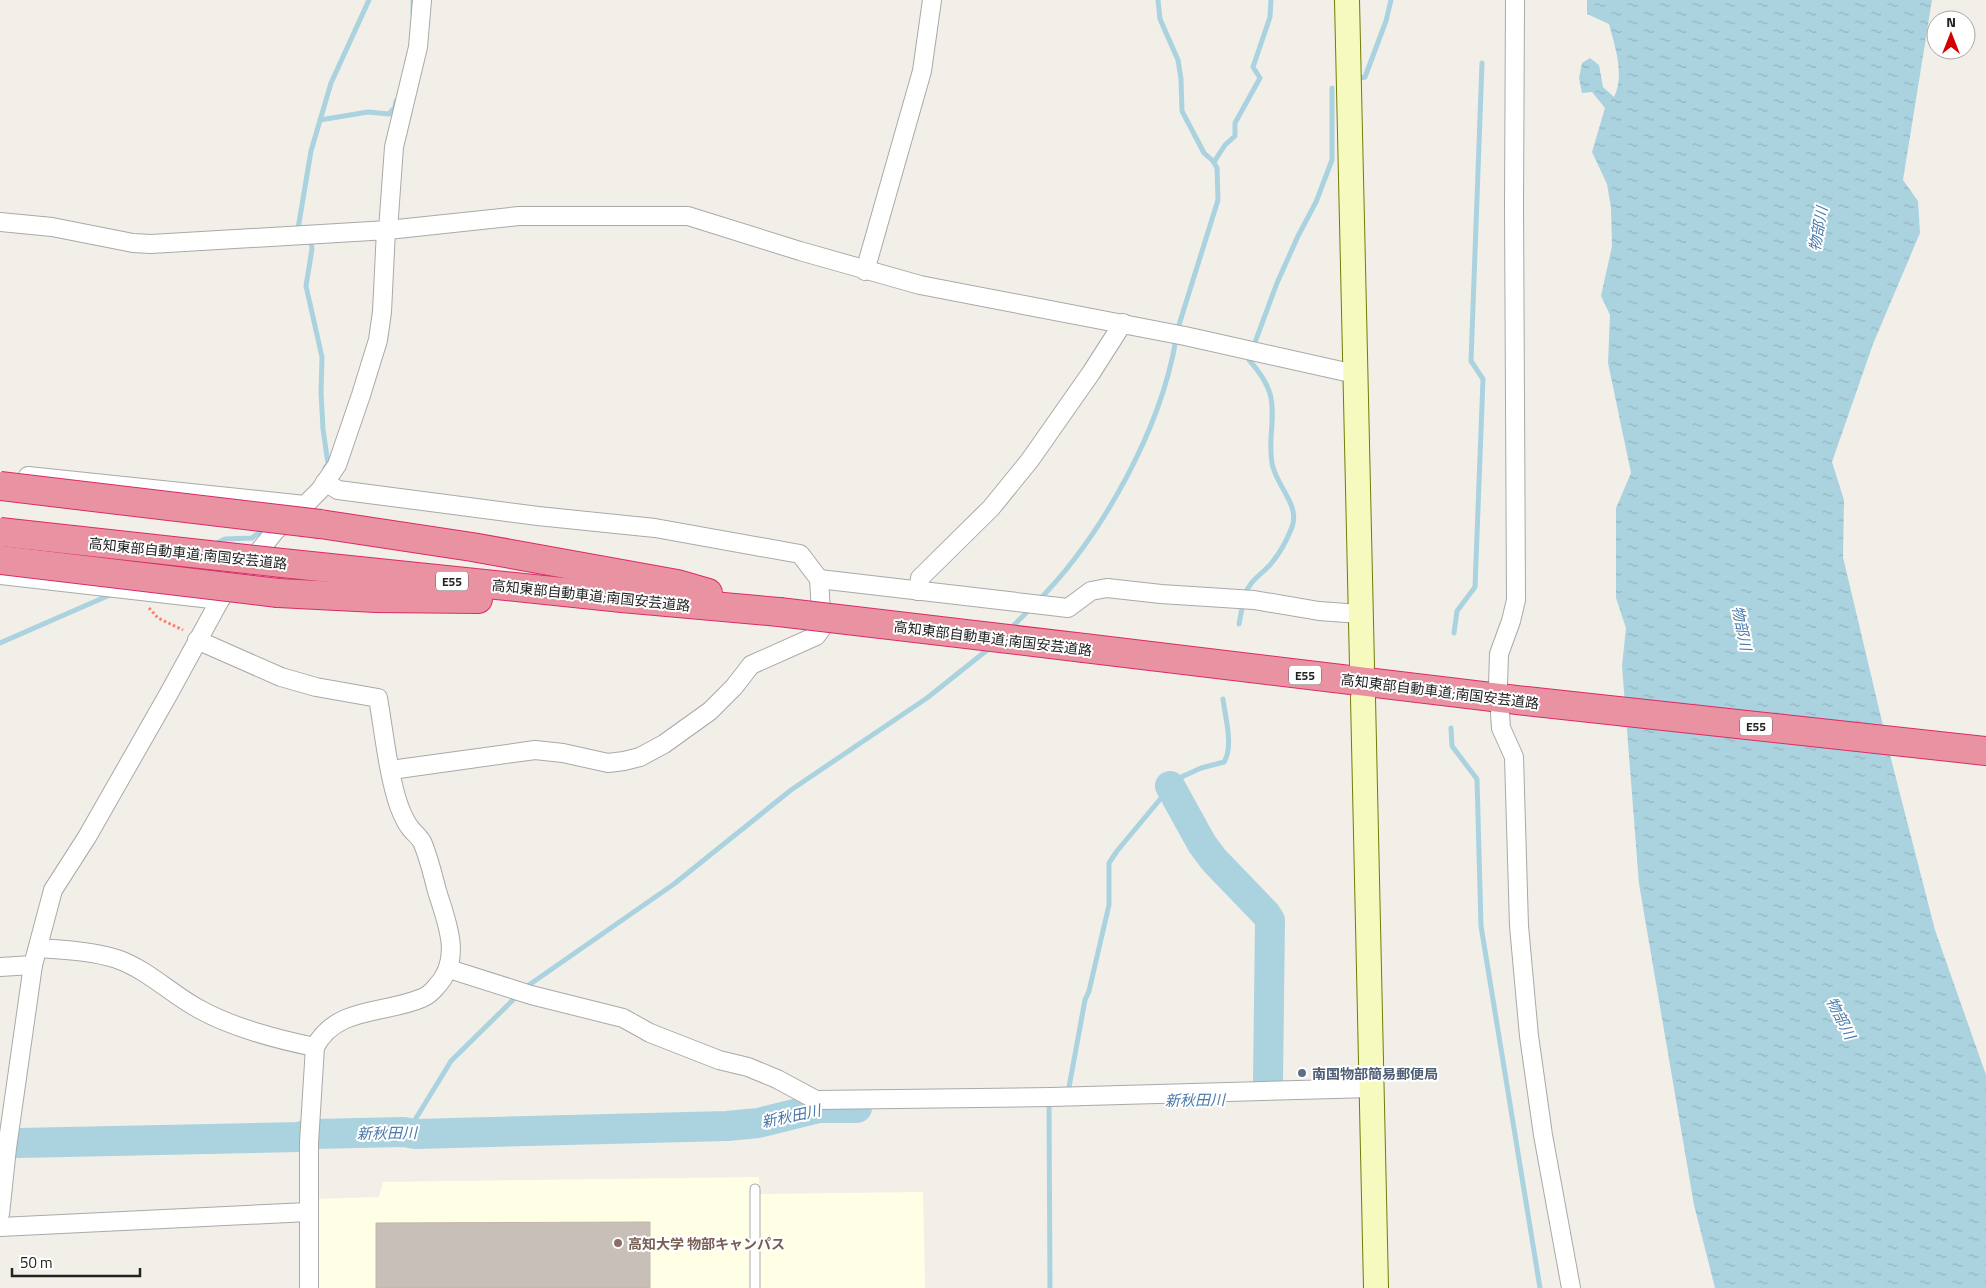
<svg xmlns="http://www.w3.org/2000/svg" width="1986" height="1288" viewBox="0 0 1986 1288" font-family="'Titillium Web','Noto Sans JP',sans-serif">
	<defs>
		<pattern id="water-ripples" width="26" height="14" patternUnits="userSpaceOnUse" patternTransform="scale(1.25)"><rect width="26" height="14" fill="#aad3df"/><path d="M2 4q2-2 4 0t4 0M15 11q2-2 4 0t4 0" fill="none" stroke="#92b5bf"/></pattern>
	</defs>
	<rect width="100%" height="100%" fill="#f2efe9"/>
	<path fill="#ffffe5" d="M759,1177L760,1194L923,1192L925,1288H313V1199L379,1197L383,1182Z"/>
	<path fill="url(#water-ripples)" d="M1587,0H1932L1903,180L1918,201L1920,233L1873,344L1832,462L1844,500L1843,557L1889,751L1935,930L1986,1075V1288H1715L1694,1205L1639,884L1622,666L1626,628L1616,598V508L1631,473L1608,363L1610,315L1601,296L1612,246L1611,208L1607,184L1592,152L1605,108L1592,92L1582,93L1579,78L1582,63L1590,58L1599,65L1603,87L1614,97C1625,75 1615,47 1609,24L1587,14Z"/>
	<g fill="none" stroke-linecap="round" stroke-linejoin="round">
		<g stroke="#aad3df" stroke-width="5">
			<path d="M1158,0L1160,19L1178,60L1181,79L1182,111L1204,153L1213,161L1217,168L1218,200L1178,328"/>
			<path d="M413,14V0"/>
			<path d="M1361,78L1365,77L1386,21L1391,0"/>
			<path d="M320,120L368,112L389,114L395,107L396,101"/>
			<path d="M1214,162L1225,145L1235,136V123L1260,78L1253,67L1270,17L1271,0"/>
			<path d="M302,229H298L311,151L331,83L369,0"/>
			<path d="M311,240L312,249L306,286L322,357L321,392L323,429L328,464L325,468"/>
			<path d="M1254,345L1277,283L1298,236L1316,202L1332,160V88"/>
			<path d="M213,545L225,539L252,538L266,527"/>
			<path d="M1245,595C1249,582 1259,576 1269,566C1278,556 1287,540 1292,527C1300,506 1278,487 1273,467C1270,458 1271,447 1271,437C1274,401 1274,388 1249,360L1250,357"/>
			<path d="M1038,601C1102,536 1161,429 1176,339"/>
			<path d="M1239,624L1243,603"/>
			<path d="M1010,629L1030,609"/>
			<path d="M1454,633L1457,611L1475,587L1483,379L1471,361L1482,63"/>
			<path d="M0,643L112,594"/>
			<path d="M1451,728L1452,746L1477,779L1481,926L1540,1288"/>
			<path d="M526,987L674,884L791,790L927,698L991,647"/>
			<path d="M1069,1087L1085,1000L1089,991L1109,905V863L1117,851L1177,779L1201,768L1224,762C1234,746 1225,717 1223,699"/>
			<path d="M1049,1104L1050,1288"/>
			<path d="M407,1133L451,1061L517,996"/>
		</g>
		<g stroke="#aad3df" stroke-width="30">
			<path d="M1170,786L1202,844L1214,860L1266,914L1270,920L1268,1082"/>
			<path d="M314,1134L404,1132L415,1134L727,1126L758,1123L819,1108H857"/>
			<path d="M0,1140L18,1143L299,1137L305,1135"/>
		</g>
	</g>
	<path fill="#c7bfb8" stroke="#c4b6ab" d="M650,1222V1288H376V1223Z"/>
	<g fill="none" stroke-linecap="round" stroke-linejoin="round">
		<defs>
			<path id="lane" d="M755,1189V1288"/>
			<g id="street">
				<path d="M0,222L52,227L133,243L151,244L388,230L519,216H688L800,251L920,285L1185,336L1355,374"/>
				<path d="M388,230L394,147L418,47L422,0"/>
				<path d="M865,271L922,71L932,0"/>
				<path d="M28,476L305,505"/>
				<path d="M325,482L338,490L538,516L655,528L800,554L819,579L822,628L816,636L751,665L734,687L710,711L664,744L640,757L624,761L608,763L563,753L535,750L391,770"/>
				<path d="M0,575L220,600"/>
				<path d="M819,579L1068,608L1091,591L1107,588L1161,594L1254,600L1319,611L1360,614"/>
				<path d="M918,591L920,578L991,508L1030,460L1091,373L1123,323"/>
				<path d="M197,640L281,677L316,687L378,698C384,732 388,774 399,806C402,814 406,823 411,829C415,834 421,838 423,844C429,859 433,875 437,891C447,923 463,959 436,987C432,992 427,996 422,998C386,1014 336,1006 315,1047L309,1143V1288"/>
				<path d="M1498,685L1499,654L1511,621L1516,600L1514,205L1515,0"/>
				<path d="M1500,713L1501,728L1514,757L1519,926L1529,1036L1543,1135L1571,1288"/>
				<path d="M38,948C64,950 92,951 117,959C148,970 171,994 199,1009C231,1027 279,1040 315,1047"/>
				<path d="M0,967L33,965"/>
				<path d="M449,969L531,995L623,1018L650,1033L719,1060L748,1067L777,1079L816,1100L1051,1097L1371,1088"/>
				<path d="M0,1214L7,1148L33,965L53,890L87,837L168,695L220,600L276,530L292,518L320,490L337,465L361,395L378,340L382,312L386,230"/>
				<path d="M0,1227L308,1212"/>
			</g>
			<g id="secondary">
				<path d="M1347,0L1362,666"/>
				<path d="M1363,698L1376,1288"/>
			</g>
			<g id="highway">
				<path d="M320,524L472,547L677,584L708,593"/>
				<path d="M282,563L622,598L779,612"/>
				<path d="M278,593L376,598L478,599"/>
				<path d="M1084,648L1526,701L1986,751"/>
			</g>
		</defs>
		<use href="#lane" stroke="#a9a9a9" stroke-width="11"/>
		<use href="#street" stroke="#a9a9a9" stroke-width="20"/>
		<use href="#secondary" stroke="#707d05" stroke-width="26"/>
		<use href="#highway" stroke="#dc2a67" stroke-width="30"/>
		<path stroke="#fa8072" stroke-width="3" stroke-dasharray="2.5 2.5" stroke-linecap="butt" d="M149,608L158,618L183,630"/>
		<use href="#lane" stroke="#fff" stroke-width="9"/>
		<use href="#street" stroke="#fff" stroke-width="18"/>
		<use href="#secondary" stroke="#f7fabf" stroke-width="24"/>
		<use href="#highway" stroke="#e892a2" stroke-width="28"/>
		<defs>
			<g id="highway-bridge">
				<path d="M0,486L320,524"/>
				<path d="M0,532L282,563"/>
				<path d="M0,560L278,593"/>
				<path d="M779,612L1084,648"/>
			</g>
		</defs>
		<use href="#highway-bridge" stroke="#dc2a67" stroke-width="30" stroke-linecap="butt"/>
		<use href="#highway-bridge" stroke="#e892a2" stroke-width="28"/>
	</g>
	<circle fill="#5c6f8a" stroke="#fff" stroke-width="2" cx="1302" cy="1073" r="5"/>
	<circle fill="#8d6e63" stroke="#fff" stroke-width="2" cx="618" cy="1243" r="5"/>
	<g text-anchor="middle" dominant-baseline="central" stroke-width="4" stroke-linejoin="round" paint-order="stroke">
		<g fill="#fff" stroke="#646464" stroke-width="1">
			<rect x="436" y="571.5" width="32" height="19" rx="4"/>
			<rect x="1289" y="665.5" width="32" height="19" rx="4"/>
			<rect x="1740" y="716.5" width="32" height="19" rx="4"/>
		</g>
		<g font-size="12" font-weight="bold" fill="#222">
			<text x="452" y="581">E55</text>
			<text x="1305" y="675">E55</text>
			<text x="1756" y="726">E55</text>
		</g>
		<g font-size="14" fill="#222" stroke="#fff">
			<text transform="translate(188 553) rotate(6)">高知東部自動車道;南国安芸道路</text>
			<text transform="translate(591 595) rotate(6)">高知東部自動車道;南国安芸道路</text>
			<text transform="translate(993 638) rotate(7)">高知東部自動車道;南国安芸道路</text>
			<text transform="translate(1440 691) rotate(7)">高知東部自動車道;南国安芸道路</text>
		</g>
		<g font-size="14" font-weight="bold" fill="#4e5e75" stroke="#fff" text-anchor="start">
			<text x="1312" y="1073">南国物部簡易郵便局</text>
		</g>
		<g font-size="14" font-weight="bold" fill="#785e54" stroke="#fff" text-anchor="start">
			<text x="628" y="1243">高知大学 物部キャンパス</text>
		</g>
		<g font-size="15" font-style="italic" fill="#4a7aab" stroke="#fff">
			<text transform="translate(1818 229) rotate(-80)">物部川</text>
			<text transform="translate(1742 628) rotate(79)">物部川</text>
			<text transform="translate(1841 1018) rotate(63)">物部川</text>
			<text transform="translate(1195 1100) rotate(-1)">新秋田川</text>
			<text transform="translate(791 1116) rotate(-12)">新秋田川</text>
			<text transform="translate(387 1133) rotate(-1)">新秋田川</text>
		</g>
	</g>
	<g transform="translate(1951 35)"><circle r="24" fill="#ffffff" stroke="#a7a7a7"/>
	<path d="M0-4L9 19L0 12L-9 19Z" fill="#d40000"/>
	<text y="-8" font-size="14" font-weight="bold" text-anchor="middle" fill="#222222">N</text>
	</g>
	<path d="M12 1268v8h128v-8" fill="none" stroke="#222222" stroke-width="2.5"/>
	<text x="20" y="1268" font-size="15" fill="#222222" stroke="#ffffff" stroke-width="4" paint-order="stroke">50 m</text>
</svg>
